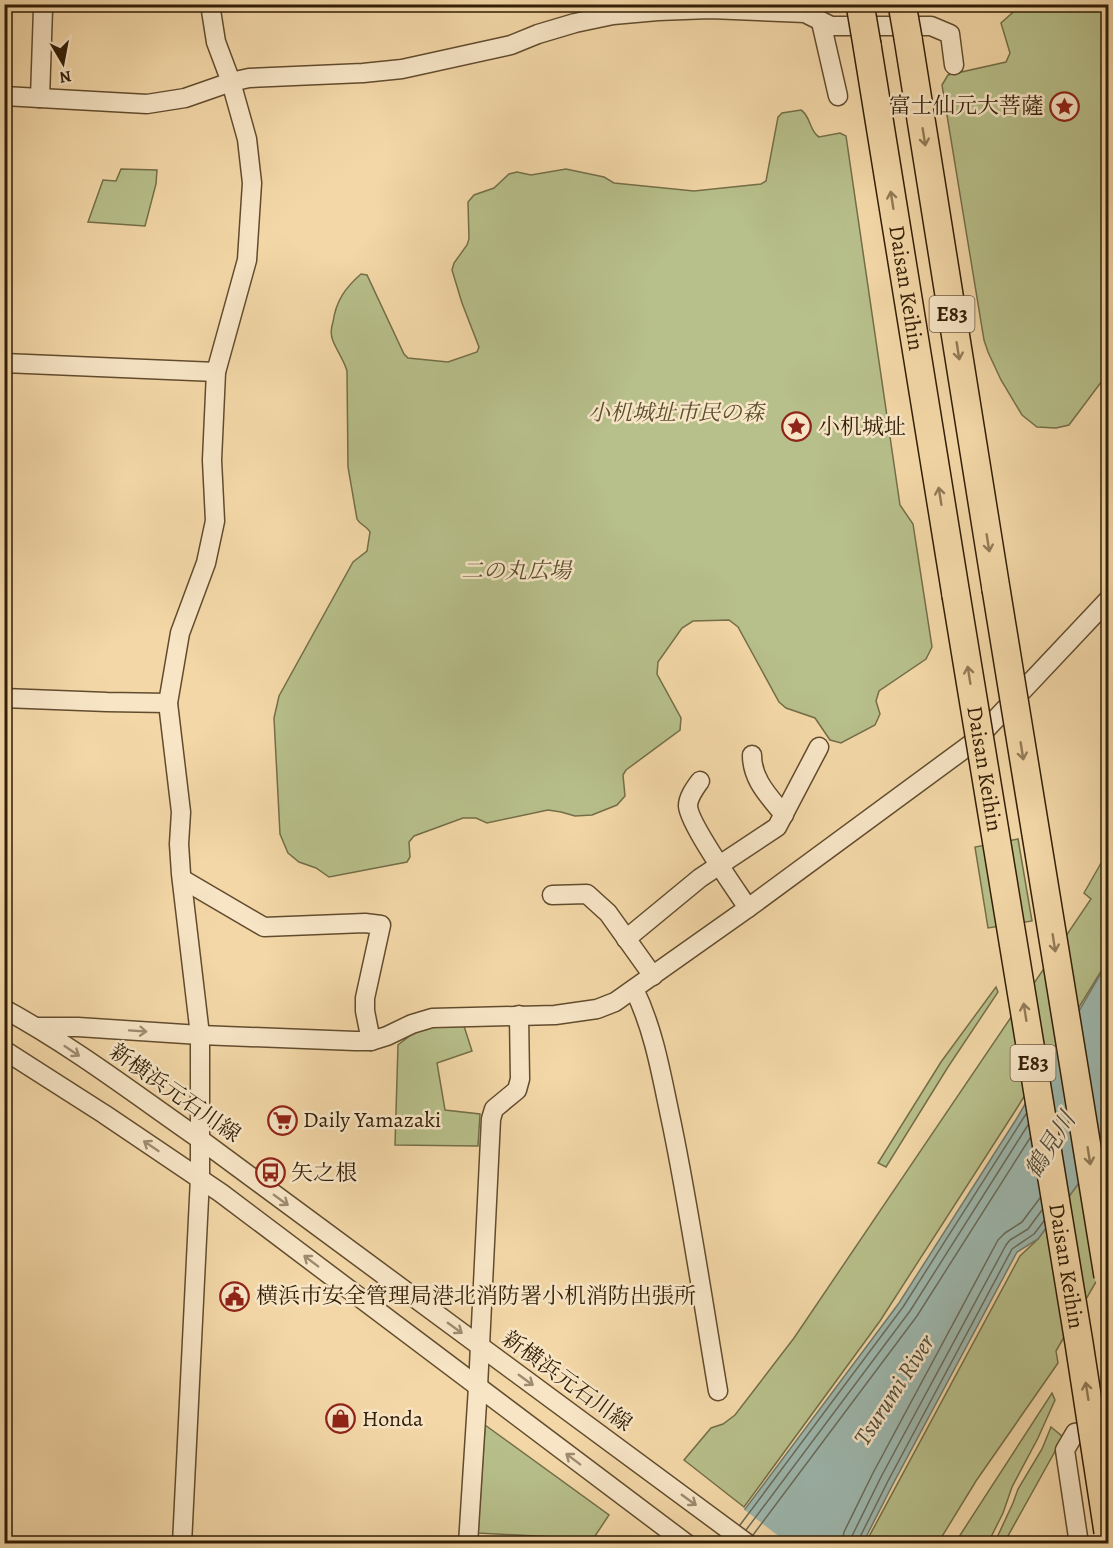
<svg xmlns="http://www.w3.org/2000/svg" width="1113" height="1548" viewBox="0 0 1113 1548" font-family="Alegreya,'Noto Serif JP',serif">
	<rect width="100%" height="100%" fill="#f3d7a7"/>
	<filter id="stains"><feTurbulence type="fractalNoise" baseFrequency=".00333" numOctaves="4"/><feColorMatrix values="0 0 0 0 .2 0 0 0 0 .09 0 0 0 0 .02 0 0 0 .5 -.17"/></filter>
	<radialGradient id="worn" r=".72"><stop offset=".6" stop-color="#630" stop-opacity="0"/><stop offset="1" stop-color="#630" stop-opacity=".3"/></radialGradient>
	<g fill="#b7bf8a" stroke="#746e48" stroke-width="1.5">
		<path d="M1021,5H1108V373L1069,425L1056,428L1037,427L1022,415L1001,380L988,352L984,340L942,85L948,75L1006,62L1010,53L1001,23Z"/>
		<path d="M801,110C811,116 809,131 819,137L840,133L846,136L900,505L913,524L932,647L926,659L879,691L876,701L880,714L875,725L841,743L830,740L815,718L786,708L779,702L738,627L729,620L693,621L682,628L658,662L657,674L681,718L680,730L626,770L623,775L625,796L617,805L592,815L575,816L561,812L548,810L487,823L476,818H463L414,836L409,842L410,857L407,862L329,877L316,868L299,862L288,853L280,834L274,718L279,696L353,562L367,551L370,532C367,526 360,525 357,519L348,467L347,371C344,360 337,351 333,341C330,334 331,328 333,322C336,301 345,288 361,274L367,275L404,354L408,358L448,362L477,352L479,347L462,303L452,270L454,263L467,245L469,239L468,202L474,195L494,188L509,174L517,172L531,175L566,169L604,177L614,183L694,191L761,184L766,181L778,117L782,113Z"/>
		<path d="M121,169L157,170L156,184L145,226L88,222L103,180L116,181Z"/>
		<path d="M5,230H9V274L5,273Z"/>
		<path d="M1018,839L1032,921L988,928L975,847Z"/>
		<path d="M1108,851V960L1017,1108L880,1321L744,1507L684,1460L711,1428L723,1424L735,1415L794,1338L1091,899L1084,893Z"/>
		<path d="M996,987L998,992L948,1067L886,1167L878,1163L941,1062Z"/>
		<path d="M463,1023L472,1051L437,1063L445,1110L480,1114L478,1146L395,1145L398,1045L416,1031L445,1024Z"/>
		<path d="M1108,1143V1261L1056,1351L1058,1363L976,1481L938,1543L865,1544L1020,1256L1038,1239Z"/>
		<path d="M1052,1393L1055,1400L1038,1438L1012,1487L1003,1513L988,1543H955Z"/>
		<path d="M485,1425L609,1515L593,1539L478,1533Z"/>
		<path d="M1051,1427L1063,1437L1004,1543L994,1544L1013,1503L1018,1489L1042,1449Z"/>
	</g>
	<path fill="#9db8af" stroke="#727a6b" stroke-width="1.5" d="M1108,961V1143L1038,1239L1017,1252L893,1484L863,1543L719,1544L899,1303L1017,1118Z"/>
	<path fill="#f3d7a7" d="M742,1508L789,1544H716Z"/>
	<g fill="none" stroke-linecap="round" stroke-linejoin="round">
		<g stroke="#686b5a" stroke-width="1.5">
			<path d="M740,1525L903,1307L1026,1114"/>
			<path d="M746,1530L910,1311L1028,1125"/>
			<path d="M753,1535L917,1316L1030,1138"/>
			<path d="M842,1544L844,1532L873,1473L998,1240L1005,1233L1022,1222L1040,1198"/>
			<path d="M851,1544L852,1536L881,1477L1006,1245L1010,1240L1028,1229L1042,1210"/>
			<path d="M859,1544V1539L888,1481L1012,1249L1034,1234L1044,1221"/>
		</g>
		<defs>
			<g id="minor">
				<path d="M821,22L838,96"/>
				<path d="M4,96L147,104L185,98L231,82L249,78L363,73L402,69L511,45L538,34L575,23L613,15L658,11L710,9L805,13L831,26H931L950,34L954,65"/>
				<path d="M40,98L43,9L40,4"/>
				<path d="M4,363L216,372"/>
				<path d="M4,698L107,702L168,703"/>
				<path d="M752,755C752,780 769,796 784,815"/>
				<path d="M700,781C695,788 688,797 688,806C689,824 736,890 748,908"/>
				<path d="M182,879L264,927L365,923L381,925L365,998V1011L371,1041"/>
				<path d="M552,895L587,894L608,913L653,976"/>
				<path d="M626,939L700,878L777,827L819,747"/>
				<path d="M634,989C655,1032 662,1079 672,1125C690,1213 703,1302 718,1391"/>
				<path d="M4,1009C74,1047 136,1095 201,1140L748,1544"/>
				<path d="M37,1027H78L200,1035L355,1041H371L387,1036L412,1024L432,1018L555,1015L597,1009L615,1002L748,908L975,741L1108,600"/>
				<path d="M4,1050L104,1114L221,1193L687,1544"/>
				<path d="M182,1544L200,1178V1035L181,874L179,844L181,812L168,703L180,633L206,563L215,521L212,460L216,372L247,260L252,183L247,139L231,82L216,42L210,4"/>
				<path d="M468,1544L478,1387L491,1119L494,1109L517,1090L520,1079L519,1015"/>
				<path d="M1079,1544L1065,1450L1075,1433L1108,1428"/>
			</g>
			<g id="highway">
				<path d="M908,38L996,589"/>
				<path id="s1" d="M867,45L956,595"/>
			</g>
		</defs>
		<use href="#minor" stroke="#624c2e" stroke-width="21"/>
		<use href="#highway" stroke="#321e06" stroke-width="30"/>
		<use href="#minor" stroke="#f7e5c6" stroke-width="18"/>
		<use href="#highway" stroke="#f3d7a7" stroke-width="27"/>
		<defs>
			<g id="highway-bridge">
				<path d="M860,4L867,45"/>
				<path d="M902,4L908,38"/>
				<path d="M996,589L1108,1276"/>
				<path id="s2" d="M956,595L1079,1343L1108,1532"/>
			</g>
		</defs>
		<use href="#highway-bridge" stroke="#321e06" stroke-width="30" stroke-linecap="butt"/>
		<use href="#highway-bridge" stroke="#f3d7a7" stroke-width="27"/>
	</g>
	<defs><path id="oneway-shaft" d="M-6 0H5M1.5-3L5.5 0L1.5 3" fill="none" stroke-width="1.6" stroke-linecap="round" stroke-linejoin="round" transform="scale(1.5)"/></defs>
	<g stroke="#927a56">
		<use href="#oneway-shaft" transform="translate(924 137) rotate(81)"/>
		<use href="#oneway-shaft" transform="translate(892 200) rotate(-99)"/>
		<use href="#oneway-shaft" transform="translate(958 351) rotate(81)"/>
		<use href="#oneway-shaft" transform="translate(940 496) rotate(-99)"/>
		<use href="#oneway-shaft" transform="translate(988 543) rotate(81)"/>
		<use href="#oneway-shaft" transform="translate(969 675) rotate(-99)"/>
		<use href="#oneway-shaft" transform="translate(1022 751) rotate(81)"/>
		<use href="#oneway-shaft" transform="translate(1054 943) rotate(81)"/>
		<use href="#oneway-shaft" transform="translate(1025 1012) rotate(-99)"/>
		<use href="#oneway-shaft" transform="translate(1089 1156) rotate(81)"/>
		<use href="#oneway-shaft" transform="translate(1087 1391) rotate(-99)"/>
	</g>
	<g stroke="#9e8b70">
		<use href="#oneway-shaft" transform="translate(138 1031) rotate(4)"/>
		<use href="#oneway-shaft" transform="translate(72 1051) rotate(34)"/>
		<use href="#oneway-shaft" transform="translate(151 1146) rotate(-146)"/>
		<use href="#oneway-shaft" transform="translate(281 1200) rotate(36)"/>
		<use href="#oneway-shaft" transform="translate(311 1261) rotate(-143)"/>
		<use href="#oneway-shaft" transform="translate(455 1328) rotate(36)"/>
		<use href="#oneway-shaft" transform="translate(526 1380) rotate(36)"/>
		<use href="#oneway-shaft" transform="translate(573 1459) rotate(-143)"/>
		<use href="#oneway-shaft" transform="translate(689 1500) rotate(36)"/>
	</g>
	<defs>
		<symbol id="sight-ring" viewBox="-11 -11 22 22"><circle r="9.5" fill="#f7e5c6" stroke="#8f2418" stroke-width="1.5"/><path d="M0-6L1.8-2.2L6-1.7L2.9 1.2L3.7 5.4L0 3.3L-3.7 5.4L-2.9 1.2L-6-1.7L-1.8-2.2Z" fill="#8f2418"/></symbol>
		<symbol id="supermarket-ring" viewBox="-11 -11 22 22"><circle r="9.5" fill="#f7e5c6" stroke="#8f2418" stroke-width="1.5"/><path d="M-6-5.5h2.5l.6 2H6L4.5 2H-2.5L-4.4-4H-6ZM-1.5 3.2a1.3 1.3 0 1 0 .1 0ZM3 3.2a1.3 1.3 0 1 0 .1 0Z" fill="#8f2418"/></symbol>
		<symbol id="bus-ring" viewBox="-11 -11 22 22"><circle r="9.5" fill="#f7e5c6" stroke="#8f2418" stroke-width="1.5"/><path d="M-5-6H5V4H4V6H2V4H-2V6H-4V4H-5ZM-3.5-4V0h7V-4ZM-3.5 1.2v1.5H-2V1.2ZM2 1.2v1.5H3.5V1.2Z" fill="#8f2418"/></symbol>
		<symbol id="civic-ring" viewBox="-11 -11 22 22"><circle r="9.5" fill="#f7e5c6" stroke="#8f2418" stroke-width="1.5"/><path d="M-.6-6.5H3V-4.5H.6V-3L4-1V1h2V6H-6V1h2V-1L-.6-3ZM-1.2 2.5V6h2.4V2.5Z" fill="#8f2418"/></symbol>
		<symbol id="shop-ring" viewBox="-11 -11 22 22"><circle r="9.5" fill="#f7e5c6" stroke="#8f2418" stroke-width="1.5"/><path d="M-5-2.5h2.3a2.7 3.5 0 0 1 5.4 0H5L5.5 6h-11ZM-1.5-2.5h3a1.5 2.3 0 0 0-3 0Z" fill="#8f2418"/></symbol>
	</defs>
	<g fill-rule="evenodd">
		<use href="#sight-ring" x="1048" y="90" width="33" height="33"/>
		<use href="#sight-ring" x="780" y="410" width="33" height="33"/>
		<use href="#supermarket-ring" x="266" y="1104" width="33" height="33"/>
		<use href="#bus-ring" x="254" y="1156" width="33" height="33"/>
		<use href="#civic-ring" x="218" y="1280" width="33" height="33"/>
		<use href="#shop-ring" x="324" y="1402" width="33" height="33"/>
	</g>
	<g text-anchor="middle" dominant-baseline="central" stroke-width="5" stroke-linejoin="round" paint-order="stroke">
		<g fill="#f7e5c6" stroke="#6d5a40" stroke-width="1.5">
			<rect x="929.5" y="296" width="45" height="36" rx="4.5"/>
			<rect x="1010.5" y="1045" width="45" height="36" rx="4.5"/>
		</g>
		<g font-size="21" font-weight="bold" fill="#321e06">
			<text x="952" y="314">E83</text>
			<text x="1033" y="1063">E83</text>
		</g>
		<g font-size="22" fill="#321e06" stroke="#f7e5c6" text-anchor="start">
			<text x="1043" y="106" text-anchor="end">富士仙元大菩薩</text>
			<text x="818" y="427">小机城址</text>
			<text x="303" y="1120">Daily Yamazaki</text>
			<text x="291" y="1173">矢之根</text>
			<text x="256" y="1296">横浜市安全管理局港北消防署小机消防出張所</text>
			<text x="362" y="1419">Honda</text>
		</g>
		<g font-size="22" fill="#321e06" stroke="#f7e5c6">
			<text stroke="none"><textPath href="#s1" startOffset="246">Daisan Keihin</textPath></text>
			<text stroke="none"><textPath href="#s2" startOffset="176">Daisan Keihin</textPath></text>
			<text transform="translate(175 1093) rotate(35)">新横浜元石川線</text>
			<text stroke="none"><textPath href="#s2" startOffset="680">Daisan Keihin</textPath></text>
			<text transform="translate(567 1381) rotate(36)">新横浜元石川線</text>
		</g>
		<g font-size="22" font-style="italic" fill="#5a4e2e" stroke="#f7e5c6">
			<text x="676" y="413">小机城址市民の森</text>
			<text x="516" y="571">二の丸広場</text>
		</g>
		<g font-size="24" font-style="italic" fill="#524c39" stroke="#f7e5c6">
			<text transform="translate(1050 1145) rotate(-58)">鶴見川</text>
			<text transform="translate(894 1390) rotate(-57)">Tsurumi River</text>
		</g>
	</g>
	<rect width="1113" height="1548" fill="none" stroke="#f3d7a7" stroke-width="24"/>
	<rect x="6" y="6" width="1101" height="1536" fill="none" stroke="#321e06" stroke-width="3"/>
	<rect x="12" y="12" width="1089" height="1524" fill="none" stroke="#321e06" stroke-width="1.5"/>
	<g transform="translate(63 63) rotate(170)" stroke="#f7e5c6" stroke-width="4.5" paint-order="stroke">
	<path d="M0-4.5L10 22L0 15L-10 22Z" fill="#321e06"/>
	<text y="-9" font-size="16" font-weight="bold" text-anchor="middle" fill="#321e06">N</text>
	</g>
	<rect width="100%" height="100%" filter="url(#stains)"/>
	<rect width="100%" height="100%" fill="url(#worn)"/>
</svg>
